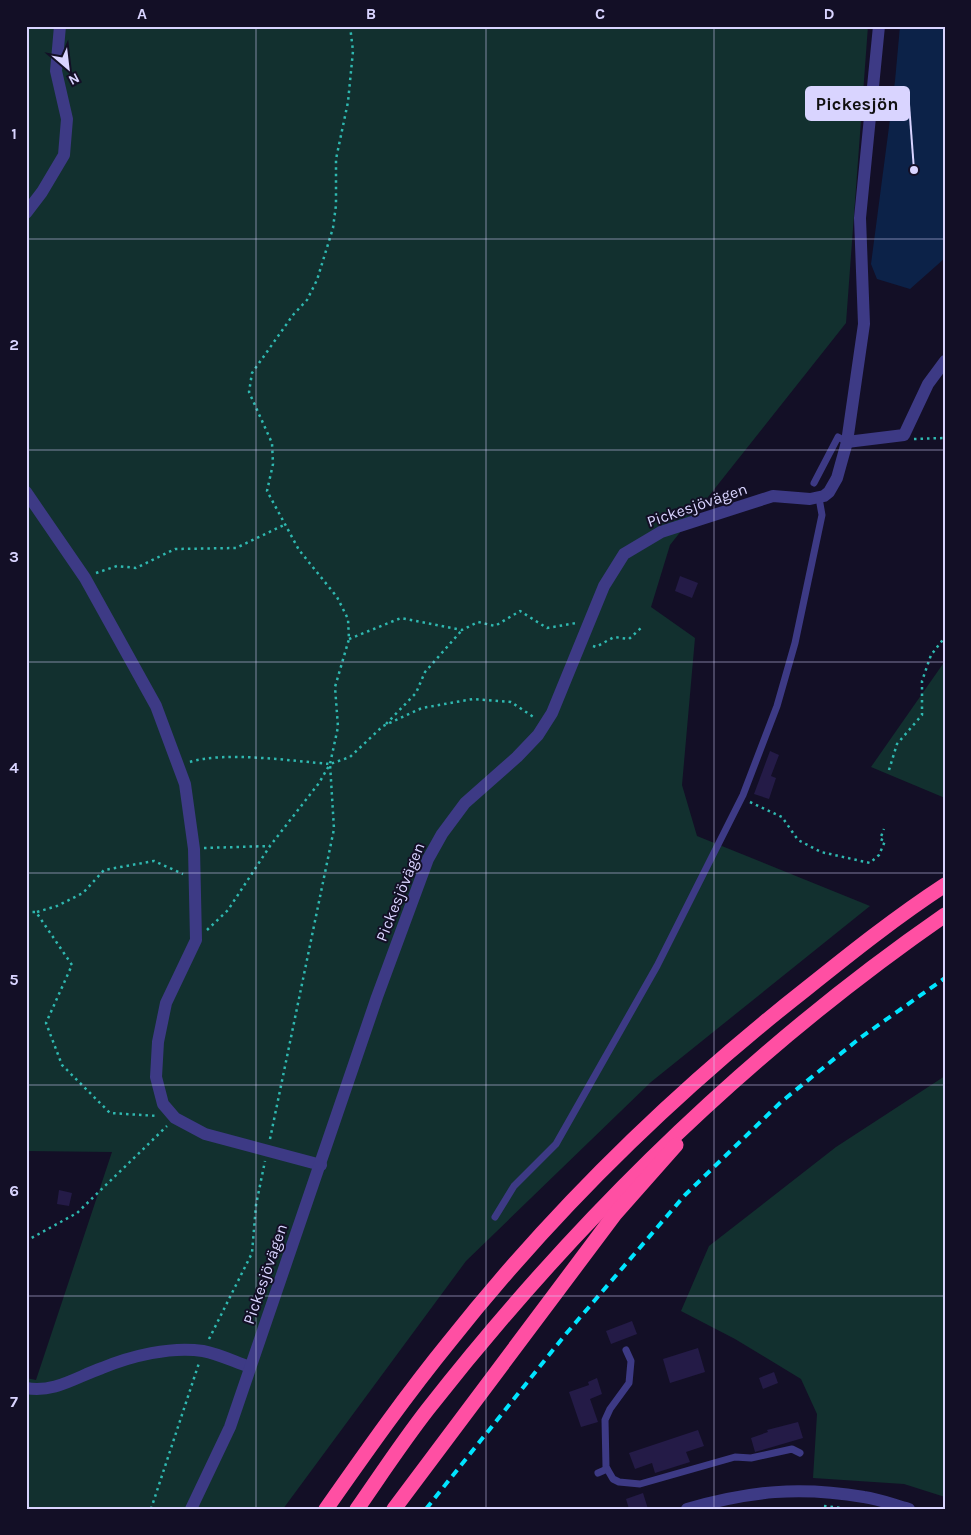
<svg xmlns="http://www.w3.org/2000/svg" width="971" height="1535" viewBox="0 0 971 1535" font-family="Karla,sans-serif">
	<rect width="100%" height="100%" fill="#130f26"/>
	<g fill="#12302f">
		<path d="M26,26H868L846,323L670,545L651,607L695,638L682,785L697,836L870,906L651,1082L466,1261L283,1509H26V1378L36,1380L112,1152L26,1151Z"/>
		<path d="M945,661V798L871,767Z"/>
		<path d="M945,1076V1497L904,1484L813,1478L817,1414L801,1379L735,1339L681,1311L709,1246L836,1147Z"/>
	</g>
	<path fill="#0c2248" d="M900,26H945V258L910,289L877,279L871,264L895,81Z"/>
	<g fill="#241b47">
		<path d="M680,576L698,583L692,598L675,591Z"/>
		<path d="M770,751L779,755L771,776L776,778L769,799L754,794Z"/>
		<path d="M59,1190L72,1193L69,1206L57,1204Z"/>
		<path d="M632,1321L637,1334L611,1344L606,1331Z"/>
		<path d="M698,1348L705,1372L670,1383L663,1359Z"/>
		<path d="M774,1372L778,1383L763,1389L759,1378Z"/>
		<path d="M597,1378L602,1394L590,1399L598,1422L581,1427L569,1392L589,1385L588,1382Z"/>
		<path d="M798,1422L803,1438L755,1452L751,1438L768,1432L767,1430Z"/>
		<path d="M698,1430L704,1446L686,1452L690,1462L655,1473L652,1463L635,1469L629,1453Z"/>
		<path d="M643,1493L648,1509H629L626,1499Z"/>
	</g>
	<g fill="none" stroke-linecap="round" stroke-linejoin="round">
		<g stroke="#2fb8b0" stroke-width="2.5" stroke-dasharray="2.5 4" stroke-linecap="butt">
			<path d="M914,439L945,438"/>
			<path d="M96,573L117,566L136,568L175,549L236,548L284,525"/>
			<path d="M349,639L401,618L462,630L478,622L495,626L520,611L547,628L576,623"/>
			<path d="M593,646L596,647L614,637L629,639L641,628"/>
			<path d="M386,724L416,693L425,672L462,630"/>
			<path d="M190,762C223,751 293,761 330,764"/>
			<path d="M889,770L897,744L922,715V681L931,655L945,637"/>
			<path d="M750,802L782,817L798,840L821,852L870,863L879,855L885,841L880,839L884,829"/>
			<path d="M204,848L270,846"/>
			<path d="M26,912H36L72,965L46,1023L62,1065L110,1113L158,1116"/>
			<path d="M37,912L57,906L83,893L104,870L154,861L183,874"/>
			<path d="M207,930L228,910L270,846L319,783L330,764L338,727L335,687L349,639L348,619L337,597L299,550L267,491L273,464L272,443L249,392L252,373L293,315L307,300L317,280L333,228L336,205V159L348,102L353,51L350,26"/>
			<path d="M270,1139L334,829L330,764L350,757L383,726L422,708L473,699L511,702L535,718"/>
			<path d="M26,1241L77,1213L167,1126"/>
			<path d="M209,1339L252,1253L256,1205L265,1161"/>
			<path d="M824,1506L849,1509"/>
			<path d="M151,1509L199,1363"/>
		</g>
		<g stroke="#3d3a85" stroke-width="7">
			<path d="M814,483L838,437L847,442"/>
			<path d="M495,1217L514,1186L556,1144L657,966L743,795L777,706L795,643L822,515L819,498"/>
			<path d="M626,1350L631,1361L629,1383L610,1409L605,1420L606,1467L613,1479L619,1482L640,1484L735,1457L751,1458L792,1449L800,1453"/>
			<path d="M598,1473L607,1469"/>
		</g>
		<g stroke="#3d3a85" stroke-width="12">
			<path d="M26,213L42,192L64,155L67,119L56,71L60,26"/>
			<path d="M847,442L904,435L928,384L945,361"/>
			<path d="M26,492L85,578L156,706L185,784L194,849L196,940L166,1003L158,1042L156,1077L163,1104L175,1118L205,1134L321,1165"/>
			<path d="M26,1388C55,1393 76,1377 102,1368C131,1356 171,1346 203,1351C219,1354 235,1362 250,1367"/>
			<path d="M191,1509L230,1427L377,997L428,859L442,834L465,803L517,757L538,735L552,713L604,586L624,554L661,532L773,496L810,499L824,496L829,492L837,478L847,442L864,324L860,218L879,26"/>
		</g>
		<path stroke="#3d3a85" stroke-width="12" d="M687,1509C750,1491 799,1486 864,1497C879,1499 894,1505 909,1509"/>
		<g stroke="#ff4fa3" stroke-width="15">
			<path d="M326,1509C366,1452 406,1395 450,1341C554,1210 675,1092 806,989C851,953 896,917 945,885"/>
			<path d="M357,1509C380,1476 403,1441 428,1409C577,1219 746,1053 945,915"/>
			<path d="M394,1509L615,1214L676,1145"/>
		</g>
		<path stroke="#00e5ff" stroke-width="4" stroke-dasharray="8 6" stroke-linecap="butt" d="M426,1509L565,1335L685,1195L781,1102L860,1038L945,978"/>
	</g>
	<path fill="none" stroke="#d9d4ff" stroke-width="1" stroke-opacity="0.55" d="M256,26V1509M486,26V1509M714,26V1509M26,239H945M26,450H945M26,662H945M26,873H945M26,1085H945M26,1296H945"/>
	<g text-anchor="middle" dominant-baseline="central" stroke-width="4" stroke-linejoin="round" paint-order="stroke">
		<g font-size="16" fill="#d9d4ff" stroke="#130f26">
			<text transform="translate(697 505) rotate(-19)">Pickesjövägen</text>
			<text transform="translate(400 892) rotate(-68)">Pickesjövägen</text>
			<text transform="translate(265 1274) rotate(-71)">Pickesjövägen</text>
		</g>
	</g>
	<path fill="none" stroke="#d9d4ff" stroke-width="2" d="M914 170L909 104"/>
	<circle fill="#d9d4ff" stroke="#130f26" stroke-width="2" cx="914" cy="170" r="5"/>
	<rect fill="#d9d4ff" stroke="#d9d4ff" stroke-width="2" x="806" y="87" width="103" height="33" rx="5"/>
	<g font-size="18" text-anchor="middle" font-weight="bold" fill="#111">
		<text x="857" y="110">Pickesjön</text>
	</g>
	<rect width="971" height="1535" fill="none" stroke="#130f26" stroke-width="55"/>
	<g transform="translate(68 68) rotate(152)" stroke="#130f26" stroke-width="4" paint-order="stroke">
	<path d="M0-4L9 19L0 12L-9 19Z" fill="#d9d4ff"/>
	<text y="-8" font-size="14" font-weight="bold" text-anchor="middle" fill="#d9d4ff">N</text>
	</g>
	<rect x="28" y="28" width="916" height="1480" fill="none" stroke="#d9d4ff" stroke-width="2"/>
	<g font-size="16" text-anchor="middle" font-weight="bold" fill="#d9d4ff">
		<text x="142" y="19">A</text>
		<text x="371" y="19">B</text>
		<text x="600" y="19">C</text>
		<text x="829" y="19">D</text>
		<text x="14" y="139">1</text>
		<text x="14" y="350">2</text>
		<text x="14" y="562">3</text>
		<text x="14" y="773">4</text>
		<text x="14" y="985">5</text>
		<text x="14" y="1196">6</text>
		<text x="14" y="1407">7</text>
	</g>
</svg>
